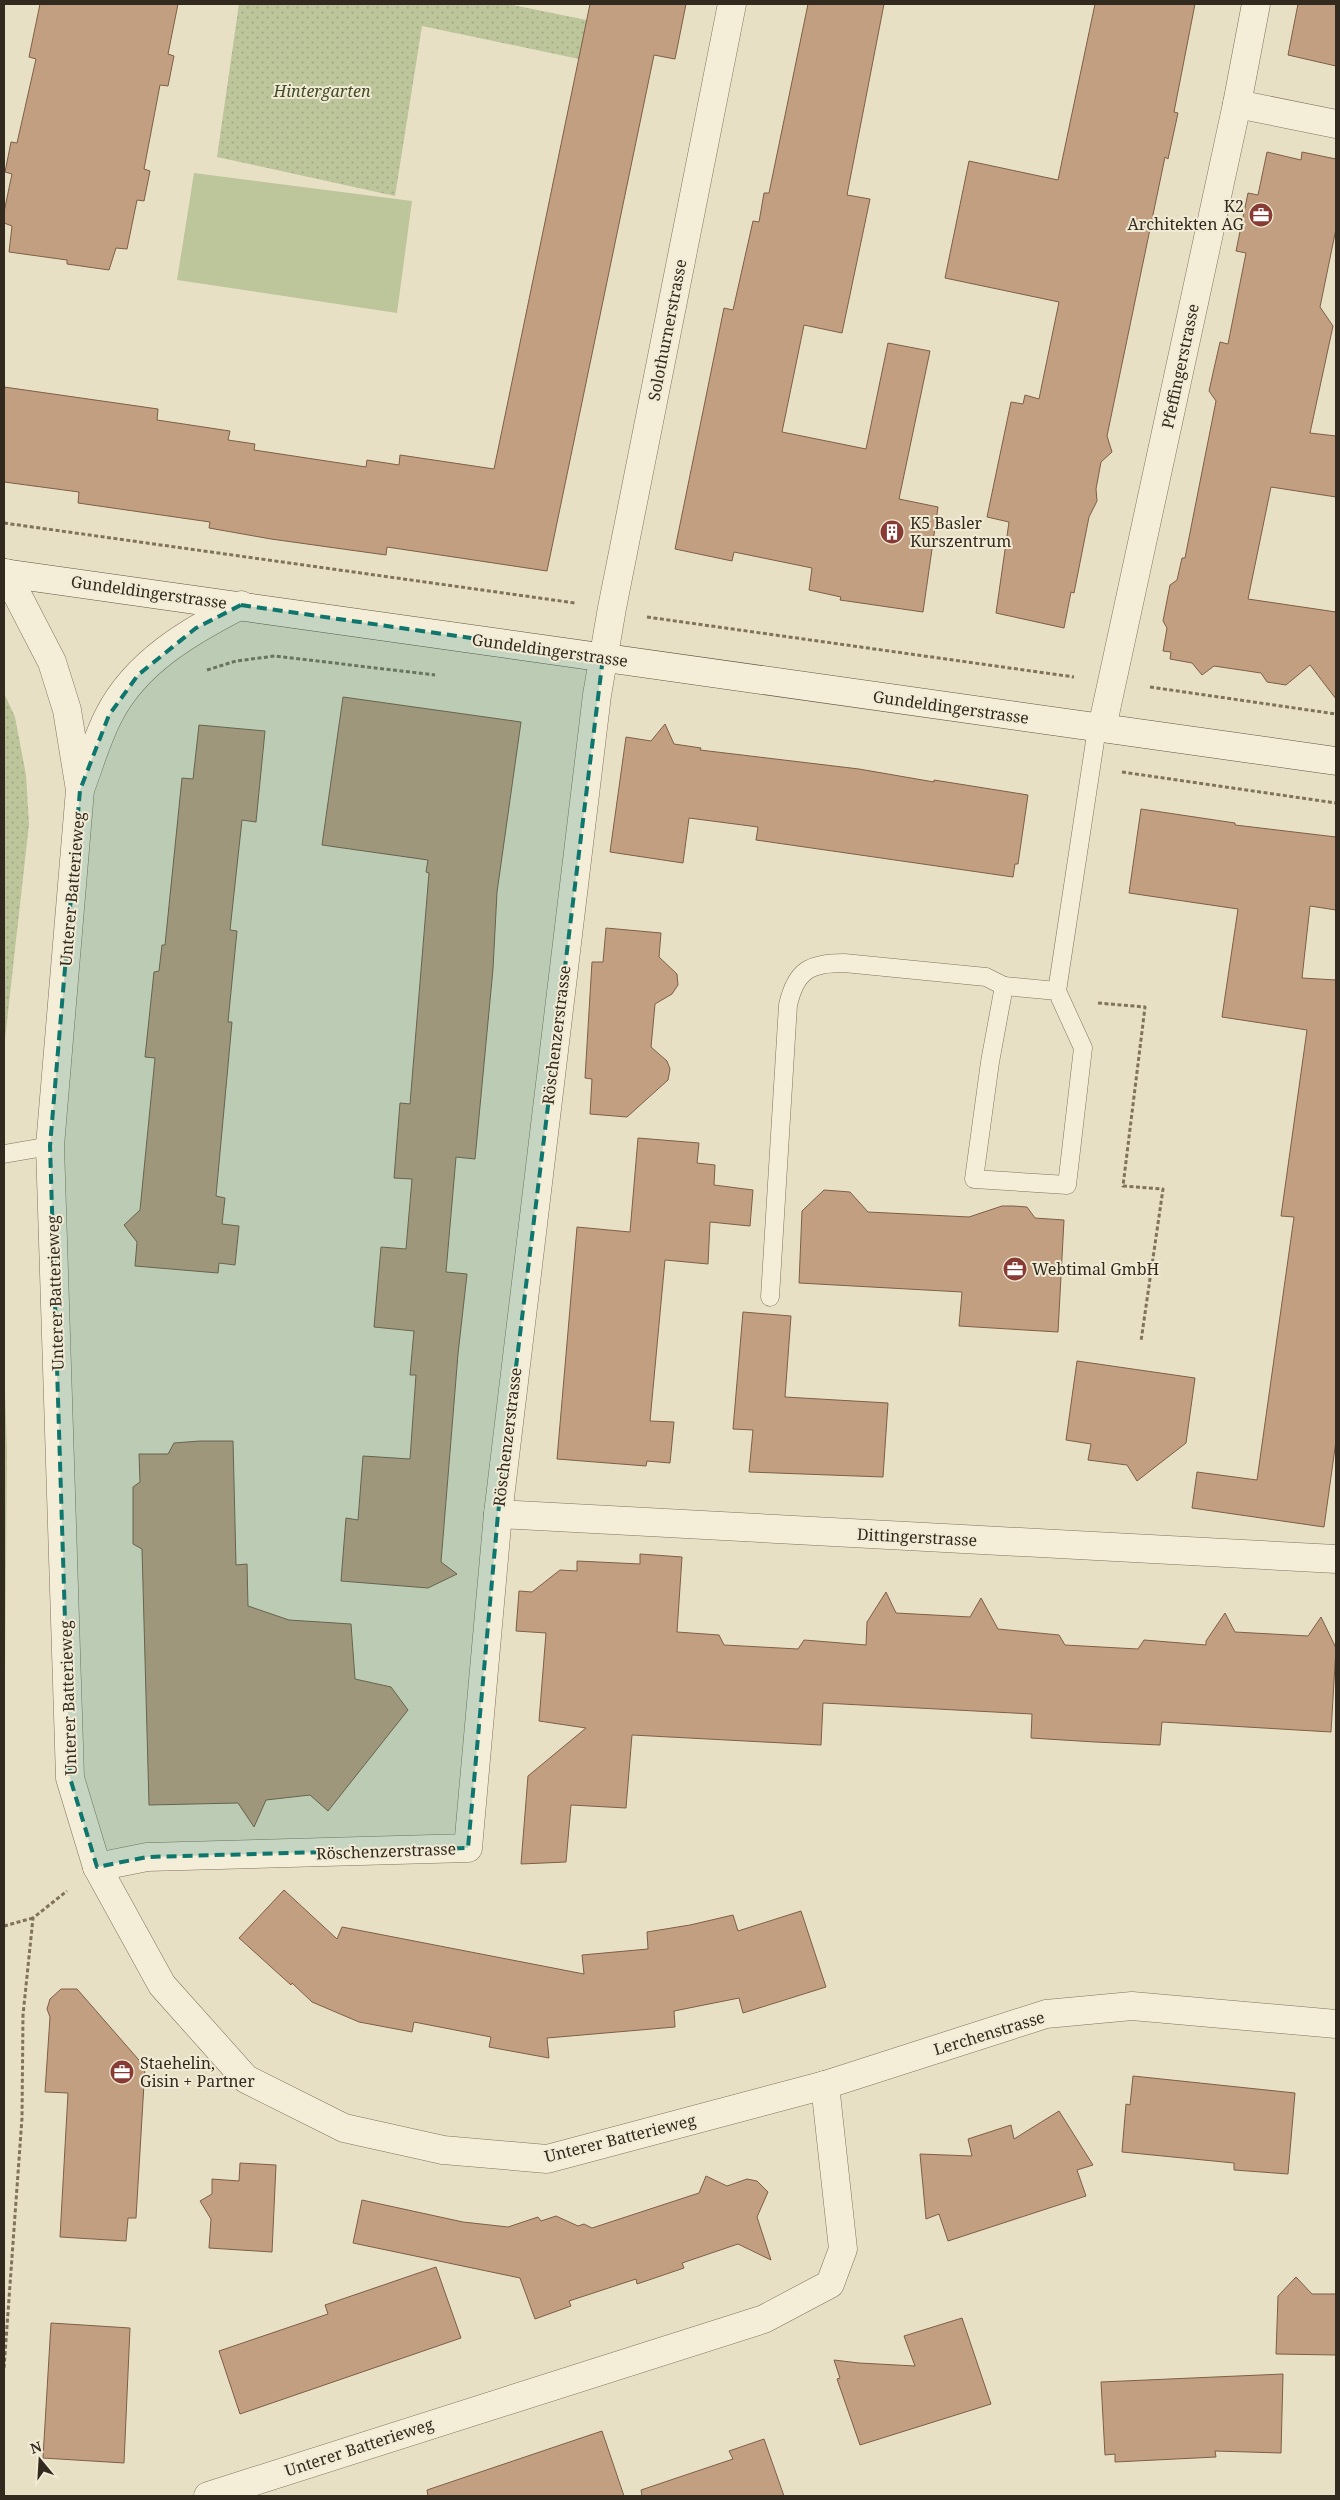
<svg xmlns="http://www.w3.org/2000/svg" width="1340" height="2500" viewBox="0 0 1340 2500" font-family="'Noto Serif',serif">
	<defs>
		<pattern id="park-dots" width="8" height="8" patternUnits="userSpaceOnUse" patternTransform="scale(1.25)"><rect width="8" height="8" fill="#bdc59b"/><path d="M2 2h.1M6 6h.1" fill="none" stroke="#a3a985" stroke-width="1.8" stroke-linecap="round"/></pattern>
	</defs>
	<rect width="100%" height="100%" fill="#e8e0c5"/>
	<g fill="url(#park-dots)">
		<path d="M239,4H508L601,23L579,59L422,26L395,196L217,157Z"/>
		<path d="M4,693L15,717L26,775L29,824L4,1048Z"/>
		<path d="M4,1362L7,1451L4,1790Z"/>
	</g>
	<path fill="#bdc59b" d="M194,173L412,201L397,313L177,280Z"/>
	<g fill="#c29f80" stroke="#7d5f46">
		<path d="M40,4H178L168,54L174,56L168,86L160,85L144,169L150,171L144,201L137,200L127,249L116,248L109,270L67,264V260L9,252L12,226L4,223V212L12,174L5,172L11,142L17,143L36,59L29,57Z"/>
		<path d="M590,4H686L675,59L654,55L547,571L387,547L386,555L271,539L209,528L210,522L78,503L79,492L4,482V387L158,409L157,420L230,431L228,440L255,444L254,450L366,467L367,460L399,465L400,455L494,469Z"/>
		<path d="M808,4H884L847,195L870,199L842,333L804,325L782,432L866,449L888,343L930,351L899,499L938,507L923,612L840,600L841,597L809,590L812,568L734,552L732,561L675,549L724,308L733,310L753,221L759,222L764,193H769Z"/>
		<path d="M1095,4H1195L1174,112L1178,113L1168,159L1165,157L1107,436L1112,452L1101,462L1096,489L1097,501L1089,517L1074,593L1071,592L1064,628L996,613L1009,522L987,517L1011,402L1023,404L1025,395L1039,399L1059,302L945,278L969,161L1058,180Z"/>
		<path d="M1298,4H1336V66L1288,55Z"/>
		<path d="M1267,152L1301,160L1302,152L1336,159V229L1320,307L1333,326L1310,433L1336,436V497L1271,487L1248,599L1336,612V699L1310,665L1286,685L1267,682L1261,673L1214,666L1202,675L1192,663L1170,659L1171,652L1163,651L1167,628L1163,621L1170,585L1177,580L1182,558H1185L1216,401L1209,391L1220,342L1228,344L1246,253L1236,251L1248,193L1258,195Z"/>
		<path d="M343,697L521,722L497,892L493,969L475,1159L456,1157L446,1272L467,1274L458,1354L441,1562L457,1574L428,1588L341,1581L346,1518L358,1520L363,1456L410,1459L416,1375H410L414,1331L374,1327L381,1247L406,1249L412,1179L394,1178L400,1103L410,1104L429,873L426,872L428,860L322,845Z"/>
		<path d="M665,724L674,744L701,748L700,750L859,769L934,782V780L1028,795L1018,864H1015L1013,877L756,840L758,827L689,818L683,863L610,852L626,737L651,741Z"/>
		<path d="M199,725L265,731L256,822L242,820L230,930L237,931L228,1022H232L216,1196L225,1198L222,1224L239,1226L235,1265L219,1263L218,1273L135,1266L137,1242L124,1225L140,1210L155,1058L145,1057L154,972L159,971L162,945H165L182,778L193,779Z"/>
		<path d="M1141,809L1235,823V825L1336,837V910L1310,906L1302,978L1336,980V1441L1324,1527L1192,1508L1197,1472L1257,1480L1294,1217L1281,1216L1307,1030L1222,1017L1238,909L1129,893Z"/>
		<path d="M606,928L661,933L659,957L677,974L678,985L672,994L655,1004L653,1026L651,1047L667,1061L670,1069L668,1080L627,1117L590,1114L592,1079L585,1078L592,962H603Z"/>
		<path d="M638,1138L699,1143L697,1163L715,1165L714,1185L753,1190L750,1226L710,1222L708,1264L665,1260L650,1421L674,1422L670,1463L647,1461L646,1466L557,1459L577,1227L630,1232Z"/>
		<path d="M824,1190L850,1192L868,1212L969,1217L1002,1206H1013L1027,1207L1035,1218L1064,1220L1058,1332L959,1326L962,1292L799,1283L802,1211Z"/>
		<path d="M743,1312L791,1316L785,1397L888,1403L883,1477L749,1472L753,1430L733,1429Z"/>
		<path d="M1077,1361L1195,1378L1186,1443L1137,1481L1127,1465L1088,1460L1091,1444L1066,1440Z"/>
		<path d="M200,1441H233L236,1565L247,1564L248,1606L289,1620L351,1624L355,1679L391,1687L408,1710L328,1811L310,1795L266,1800L254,1827L238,1803L149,1805L142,1549L133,1544V1487L140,1482L139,1454H168L174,1443Z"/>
		<path d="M640,1554L682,1557L677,1632L719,1635L724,1645L798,1649L804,1640L866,1645L867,1622L886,1592L896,1613L970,1617L981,1598L998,1629L1059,1635L1065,1645L1101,1647L1138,1649L1144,1640L1206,1645V1641L1225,1613L1235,1632L1308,1636L1321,1617L1336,1648L1331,1732L1162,1722L1160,1745L1095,1742L1031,1738L1032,1714L823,1703L821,1745L632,1735L626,1808L571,1805L566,1862L521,1864L528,1776L586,1728L539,1721L546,1633L516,1631L519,1591L532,1592L560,1570L577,1571V1561L640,1564Z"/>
		<path d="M284,1890L337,1939L342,1927L584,1974L582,1955L648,1949L647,1932L690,1925L733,1915L738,1931L801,1911L826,1987L743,2013L739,1998L674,2011L675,2027L547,2038L549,2058L489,2047L491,2037L414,2022L412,2032L359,2022L312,2002L292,1983L291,1985L239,1938Z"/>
		<path d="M61,1989H77L145,2067L136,2218H128L126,2241L60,2237L68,2093L45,2092L50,2017L47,2009L50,1999Z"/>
		<path d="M1133,2076L1295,2093L1288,2174L1234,2170V2163L1122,2152L1126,2104L1130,2105Z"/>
		<path d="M1059,2111L1093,2165L1077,2170L1086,2196L948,2241L939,2214L926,2219L920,2154L972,2156L968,2139L1011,2125L1014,2139Z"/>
		<path d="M240,2163L276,2165L272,2252L209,2248L211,2219L200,2201L212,2194V2179L239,2181Z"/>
		<path d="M706,2176L727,2186L747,2179L757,2181L768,2192L757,2217L771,2260L738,2244L682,2263L684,2268L637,2284L636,2279L569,2301L571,2306L535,2319L520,2278L353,2243L362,2200L463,2222L508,2227L538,2217L541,2221L556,2216L578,2226L584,2224L592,2228L699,2193Z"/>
		<path d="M436,2267L461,2338L240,2414L219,2351L328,2314L325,2305Z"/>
		<path d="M1296,2277L1312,2294H1336V2355L1276,2354L1278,2296Z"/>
		<path d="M962,2318L991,2404L860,2445L837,2379L840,2378L834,2360L859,2363L915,2366L904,2336Z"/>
		<path d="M51,2323L130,2328L124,2463L43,2458Z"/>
		<path d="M1283,2374L1281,2453L1215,2451L1216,2457L1115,2462V2454L1105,2455L1101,2382Z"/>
		<path d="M602,2431L624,2496H428L427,2490Z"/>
		<path d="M764,2439L784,2496H642L641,2490L733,2459L729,2451Z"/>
	</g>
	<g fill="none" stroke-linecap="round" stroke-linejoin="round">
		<defs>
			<g id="service">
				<path d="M1057,991L1083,1048L1067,1185L974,1179L990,1062L1004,986L1057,991L1097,728"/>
				<path d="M4,1154L50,1146"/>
				<path d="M770,1297L788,1005C796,970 810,963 844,963L986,977L1004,986"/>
			</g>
			<g id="minor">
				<path d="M1237,104L1336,124"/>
				<path d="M6,573L52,662L67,710L80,790L50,1146L70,1778L97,1867L162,1985L246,2079L344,2128L443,2150L547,2159L825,2085L1046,2014L1132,2006L1336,2024"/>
				<path d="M1102,728L1237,104L1256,4"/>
				<path d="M81,787C90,763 97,738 109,715C136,662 190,631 241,605"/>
				<path d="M498,1514L1336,1559"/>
				<path d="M97,1867L147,1857L468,1848L498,1514L597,695L612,608L732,4"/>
				<path d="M208,2496L764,2319L830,2284L843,2249L825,2085"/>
			</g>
			<path id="secondary" d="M4,573L1336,761"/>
		</defs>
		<use href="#service" stroke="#81725d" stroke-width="19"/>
		<use href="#minor" stroke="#81725d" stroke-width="29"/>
		<use href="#secondary" stroke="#635441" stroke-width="29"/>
		<g stroke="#81725d" stroke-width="3" stroke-dasharray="4 2.5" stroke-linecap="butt">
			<path d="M4,523L575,603"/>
			<path d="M647,617L1074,677"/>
			<path d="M207,670L236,661L275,656L435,675"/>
			<path d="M1150,687L1336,714"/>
			<path d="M1122,772L1336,803"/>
			<path d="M1098,1003L1145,1007L1123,1186L1163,1189L1141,1341"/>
			<path d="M4,1926L33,1918"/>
			<path d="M4,2368L22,2118L23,2015L33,1918L67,1891"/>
		</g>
		<use href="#service" stroke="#f4edd7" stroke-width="18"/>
		<use href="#minor" stroke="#f4edd7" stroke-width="28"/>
		<use href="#secondary" stroke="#f4edd7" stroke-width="28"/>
	</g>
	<path fill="#0f766e" fill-opacity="0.2" stroke="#0f766e" stroke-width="4" stroke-dasharray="10 6" stroke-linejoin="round" d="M241,605L603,657L498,1514L468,1848L147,1857L97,1867L70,1778L50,1146L80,790L109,715L138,675L196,628Z"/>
	<defs>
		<symbol id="office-disc" viewBox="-11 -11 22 22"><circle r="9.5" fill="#883a35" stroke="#f1ead4"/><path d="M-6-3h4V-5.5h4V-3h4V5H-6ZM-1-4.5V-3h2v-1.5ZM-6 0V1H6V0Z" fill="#fff"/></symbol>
		<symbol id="building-disc" viewBox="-11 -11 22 22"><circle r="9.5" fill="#883a35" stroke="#f1ead4"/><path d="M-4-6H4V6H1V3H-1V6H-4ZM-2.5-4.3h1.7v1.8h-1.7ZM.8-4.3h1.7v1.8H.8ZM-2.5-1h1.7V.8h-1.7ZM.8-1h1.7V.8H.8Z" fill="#fff"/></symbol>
	</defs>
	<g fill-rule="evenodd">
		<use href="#office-disc" x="1247" y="201" width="28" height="28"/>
		<use href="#building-disc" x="878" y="518" width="28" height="28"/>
		<use href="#office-disc" x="1001" y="1255" width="28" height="28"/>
		<use href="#office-disc" x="108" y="2058" width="28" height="28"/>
	</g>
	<g text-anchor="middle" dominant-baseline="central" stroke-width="4" stroke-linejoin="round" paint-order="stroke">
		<g font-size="16" font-style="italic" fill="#414d29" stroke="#f1ead4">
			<text x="322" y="91">Hintergarten</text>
		</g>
		<g font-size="16" fill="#332a1f" stroke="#f1ead4" text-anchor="start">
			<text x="1244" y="206" text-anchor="end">K2<tspan x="1244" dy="18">Architekten AG</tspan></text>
			<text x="910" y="523">K5 Basler<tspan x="910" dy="18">Kurszentrum</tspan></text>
			<text x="1032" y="1269">Webtimal GmbH</text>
			<text x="140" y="2063">Staehelin,<tspan x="140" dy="18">Gisin + Partner</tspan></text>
		</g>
		<g font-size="16" fill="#332a1f" stroke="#f1ead4">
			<text transform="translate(667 330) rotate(-79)">Solothurnerstrasse</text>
			<text transform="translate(1180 366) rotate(-78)">Pfeffingerstrasse</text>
			<text transform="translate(149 592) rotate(8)">Gundeldingerstrasse</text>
			<text transform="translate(550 650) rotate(8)">Gundeldingerstrasse</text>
			<text transform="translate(951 707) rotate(8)">Gundeldingerstrasse</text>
			<text transform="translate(72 889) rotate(-85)">Unterer Batterieweg</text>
			<text transform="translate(556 1035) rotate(-83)">Röschenzerstrasse</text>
			<text transform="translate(55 1293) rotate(-92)">Unterer Batterieweg</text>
			<text transform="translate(507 1437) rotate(-83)">Röschenzerstrasse</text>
			<text transform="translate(917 1537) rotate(3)">Dittingerstrasse</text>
			<text transform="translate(68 1698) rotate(-92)">Unterer Batterieweg</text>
			<text transform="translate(386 1851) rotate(-2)">Röschenzerstrasse</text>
			<text transform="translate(989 2033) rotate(-17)">Lerchenstrasse</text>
			<text transform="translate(620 2138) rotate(-14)">Unterer Batterieweg</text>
			<text transform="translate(359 2447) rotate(-18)">Unterer Batterieweg</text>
		</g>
	</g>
	<rect width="1340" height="2500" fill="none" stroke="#332a1f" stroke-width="10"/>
	<g transform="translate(40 2460) rotate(342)" stroke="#f1ead4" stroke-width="4" paint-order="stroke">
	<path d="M0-4L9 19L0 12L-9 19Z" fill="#332a1f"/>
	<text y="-8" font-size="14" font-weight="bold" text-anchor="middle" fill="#332a1f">N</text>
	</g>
</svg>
